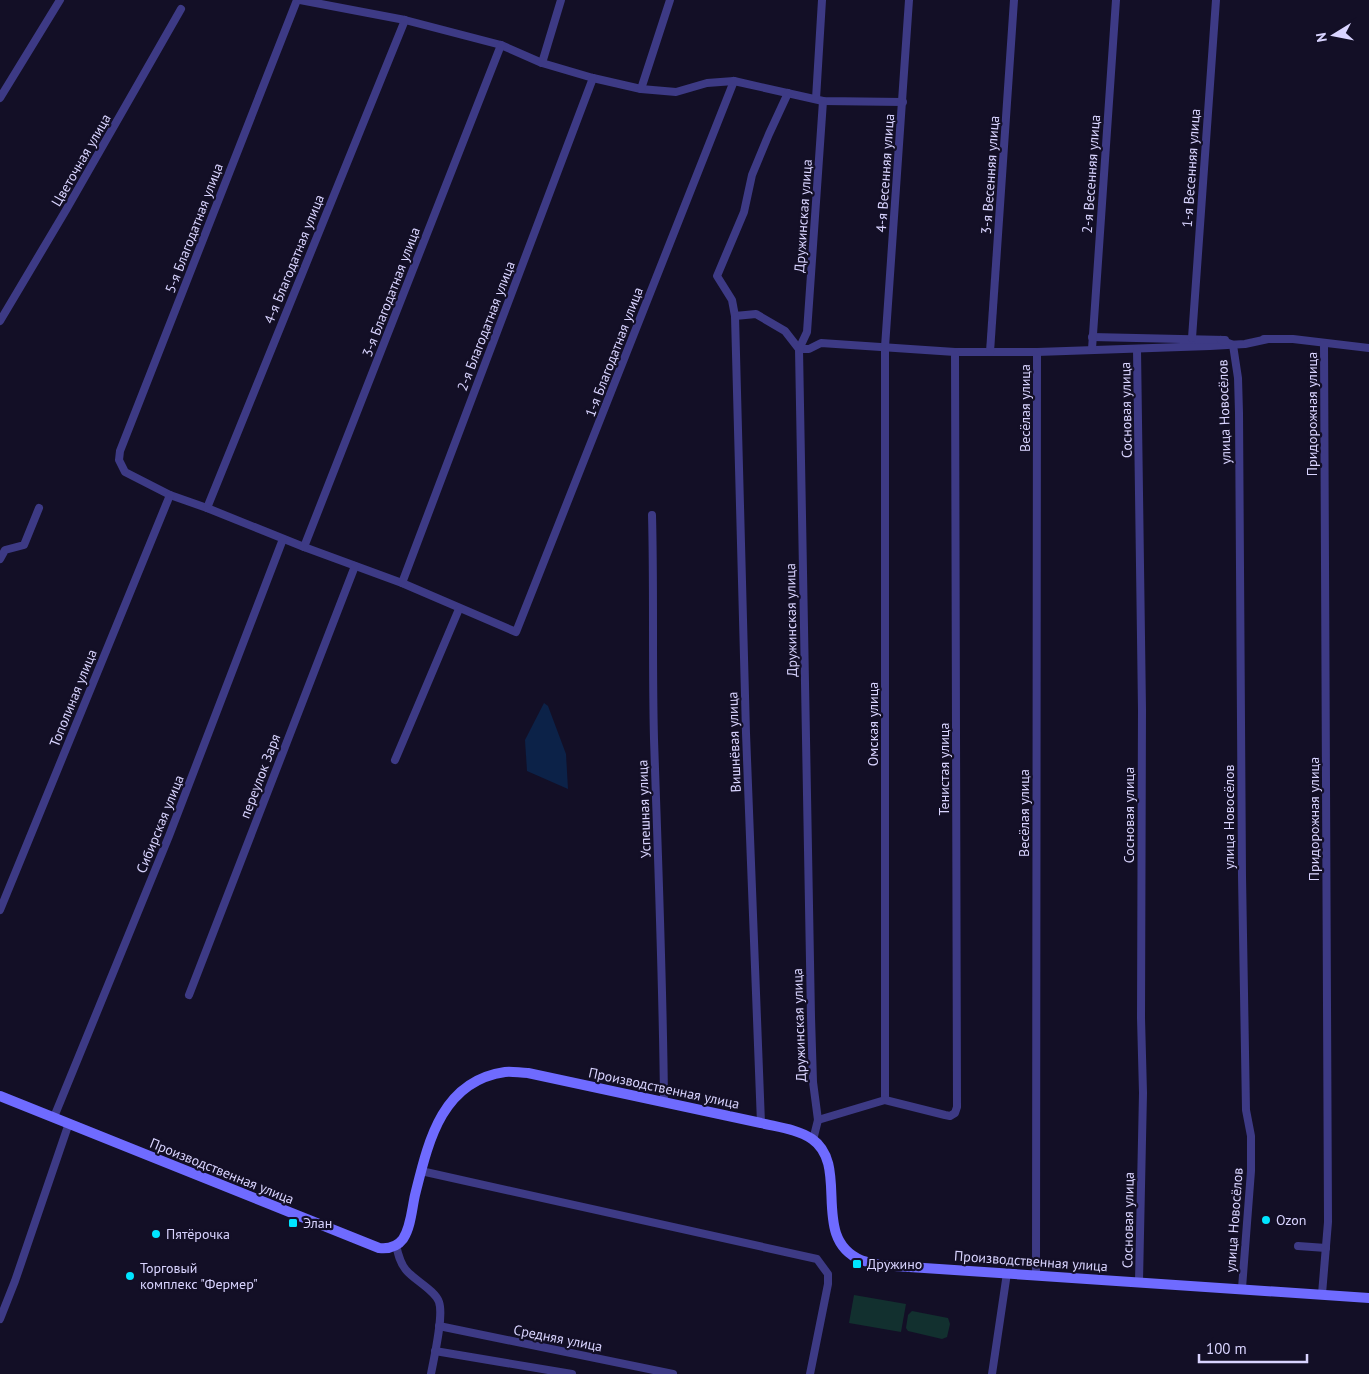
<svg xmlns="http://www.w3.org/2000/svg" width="1369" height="1374" viewBox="0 0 1369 1374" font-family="'PT Sans',sans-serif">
	<rect width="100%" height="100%" fill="#130f26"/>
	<g fill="#12302f">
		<path d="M854,1295L906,1304L901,1332L849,1323Z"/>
		<path d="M912,1311L948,1318L950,1324L947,1337L942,1339L908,1331L906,1328L908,1315Z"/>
	</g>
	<path fill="#0c2248" d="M544,703L548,706L566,754L568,789L527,771L525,740Z"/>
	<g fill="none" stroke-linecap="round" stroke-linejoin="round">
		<g stroke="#3d3a85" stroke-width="8">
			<path d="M297,0L120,451L119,460L125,472L170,495L207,508L304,547L402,583L516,632L734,81"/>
			<path d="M300,0L405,20L501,45L542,63L593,78L641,89L676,92L707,83L734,81L823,101L903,102"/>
			<path d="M542,63L561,0"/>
			<path d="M641,89L670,0"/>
			<path d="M788,93L769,134L752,175L744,212L717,276L732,300L735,316L756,314L785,331L799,349H809L821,343L955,352H1037L1210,346L1245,344L1268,339"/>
			<path d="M0,98L60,0"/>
			<path d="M816,99L822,0"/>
			<path d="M735,316L746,733L761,1123"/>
			<path d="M0,321L66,210L181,9"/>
			<path d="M1092,337L1225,340"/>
			<path d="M1192,338L1216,0"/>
			<path d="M1264,339H1293L1369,348"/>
			<path d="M1221,340L1233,345L1238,378L1239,413L1242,876L1246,1110L1251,1136V1171L1242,1288"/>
			<path d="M1092,349L1116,0"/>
			<path d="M1137,349L1142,709L1141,1018L1143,1093L1139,1281"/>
			<path d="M990,352L1014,0"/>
			<path d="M207,508L405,20"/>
			<path d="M652,515C654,589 652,664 654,739C658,860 663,981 664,1103"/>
			<path d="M304,547L501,45"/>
			<path d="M0,559L5,550L24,545L39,508"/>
			<path d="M402,583L593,78"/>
			<path d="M395,760L459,609"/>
			<path d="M0,910L170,495"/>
			<path d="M189,995L355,566"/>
			<path d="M885,1100V347L909,0"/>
			<path d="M54,1117L169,836L283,539"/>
			<path d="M818,1120L885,1100L945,1115L950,1116L955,1113L957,1107L955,352"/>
			<path d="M813,1140L818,1120L813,1082L811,1017L799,349L807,332L823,101"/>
			<path d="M421,1171L817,1259L828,1274V1284L810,1374"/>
			<path d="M396,1245C398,1254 400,1263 406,1270C414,1280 435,1290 439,1302C444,1316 434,1357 431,1374"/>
			<path d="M1298,1246L1326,1248"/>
			<path d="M1036,1274L1037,352"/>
			<path d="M1322,1294L1328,1222L1324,344"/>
			<path d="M0,1319L15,1281L69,1123"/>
			<path d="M439,1326L673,1374"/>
			<path d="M435,1351L572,1374"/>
			<path d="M992,1374L1007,1273"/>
		</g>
		<path stroke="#6f6bff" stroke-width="10" d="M0,1096L379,1248C388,1249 397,1247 403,1239C411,1227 412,1208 415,1195C428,1143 441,1081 505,1072C512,1071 520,1073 528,1073L761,1123C777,1127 797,1129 812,1139C851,1166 809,1238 861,1260C866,1262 873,1263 879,1265L1369,1298"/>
	</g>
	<g fill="#00e5ff" stroke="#130f26" stroke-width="2">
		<circle cx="1266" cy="1220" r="5"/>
		<rect x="288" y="1218" width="10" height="10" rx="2.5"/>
		<circle cx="156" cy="1234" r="5"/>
		<rect x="852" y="1259" width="10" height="10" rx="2.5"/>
		<circle cx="130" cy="1276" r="5"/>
	</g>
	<g text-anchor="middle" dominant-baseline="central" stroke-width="4.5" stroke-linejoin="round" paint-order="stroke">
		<g font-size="14" fill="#d9d4ff" stroke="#130f26">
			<text transform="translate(81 160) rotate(-60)">Цветочная улица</text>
			<text transform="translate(1191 168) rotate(-86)">1-я Весенняя улица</text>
			<text transform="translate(885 173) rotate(-86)">4-я Весенняя улица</text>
			<text transform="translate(1091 174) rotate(-86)">2-я Весенняя улица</text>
			<text transform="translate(990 175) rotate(-86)">3-я Весенняя улица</text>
			<text transform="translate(803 216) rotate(-86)">Дружинская улица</text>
			<text transform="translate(194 228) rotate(-69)">5-я Благодатная улица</text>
			<text transform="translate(294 259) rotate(-68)">4-я Благодатная улица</text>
			<text transform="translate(391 292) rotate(-69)">3-я Благодатная улица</text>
			<text transform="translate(486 326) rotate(-69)">2-я Благодатная улица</text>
			<text transform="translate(614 352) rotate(-69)">1-я Благодатная улица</text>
			<text transform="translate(1025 408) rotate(-90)">Весёлая улица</text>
			<text transform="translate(1126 410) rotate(-91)">Сосновая улица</text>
			<text transform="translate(1224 412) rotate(-92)">улица Новосёлов</text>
			<text transform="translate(1312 414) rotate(-90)">Придорожная улица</text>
			<text transform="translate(791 620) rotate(-91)">Дружинская улица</text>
			<text transform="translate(73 698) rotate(-68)">Тополиная улица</text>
			<text transform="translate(873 724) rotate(-90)">Омская улица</text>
			<text transform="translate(734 742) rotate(-92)">Вишнёвая улица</text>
			<text transform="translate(944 769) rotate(-90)">Тенистая улица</text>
			<text transform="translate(260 776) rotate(-69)">переулок Заря</text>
			<text transform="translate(644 809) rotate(-92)">Успешная улица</text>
			<text transform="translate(1024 813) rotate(-90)">Весёлая улица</text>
			<text transform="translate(1129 815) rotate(-90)">Сосновая улица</text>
			<text transform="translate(1229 817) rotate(-90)">улица Новосёлов</text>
			<text transform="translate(1314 819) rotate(-90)">Придорожная улица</text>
			<text transform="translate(160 824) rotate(-68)">Сибирская улица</text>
			<text transform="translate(799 1025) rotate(-92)">Дружинская улица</text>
			<text transform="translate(664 1088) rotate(12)">Производственная улица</text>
			<text transform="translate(222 1171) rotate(22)">Производственная улица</text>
			<text transform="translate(1128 1220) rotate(-89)">Сосновая улица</text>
			<text transform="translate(1234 1220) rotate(-86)">улица Новосёлов</text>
			<text transform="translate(1031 1261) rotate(4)">Производственная улица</text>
			<text transform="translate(558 1338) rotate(11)">Средняя улица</text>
		</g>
		<g font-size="14" fill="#d9d4ff" stroke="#130f26" text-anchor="start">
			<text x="1276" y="1220">Ozon</text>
			<text x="303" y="1223">Элан</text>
			<text x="166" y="1234">Пятёрочка</text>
			<text x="867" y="1264">Дружино</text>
			<text x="140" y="1268">Торговый<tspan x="140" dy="16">комплекс "Фермер"</tspan></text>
		</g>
	</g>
	<g transform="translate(1334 35) rotate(260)" stroke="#130f26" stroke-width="4" paint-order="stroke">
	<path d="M0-4L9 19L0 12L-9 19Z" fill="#d9d4ff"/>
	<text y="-8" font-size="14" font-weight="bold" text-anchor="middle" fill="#d9d4ff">N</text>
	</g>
	<path d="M1199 1354v8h108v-8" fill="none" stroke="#d9d4ff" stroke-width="2.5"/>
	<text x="1206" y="1354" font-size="15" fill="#d9d4ff" stroke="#130f26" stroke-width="4" paint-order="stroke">100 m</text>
</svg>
